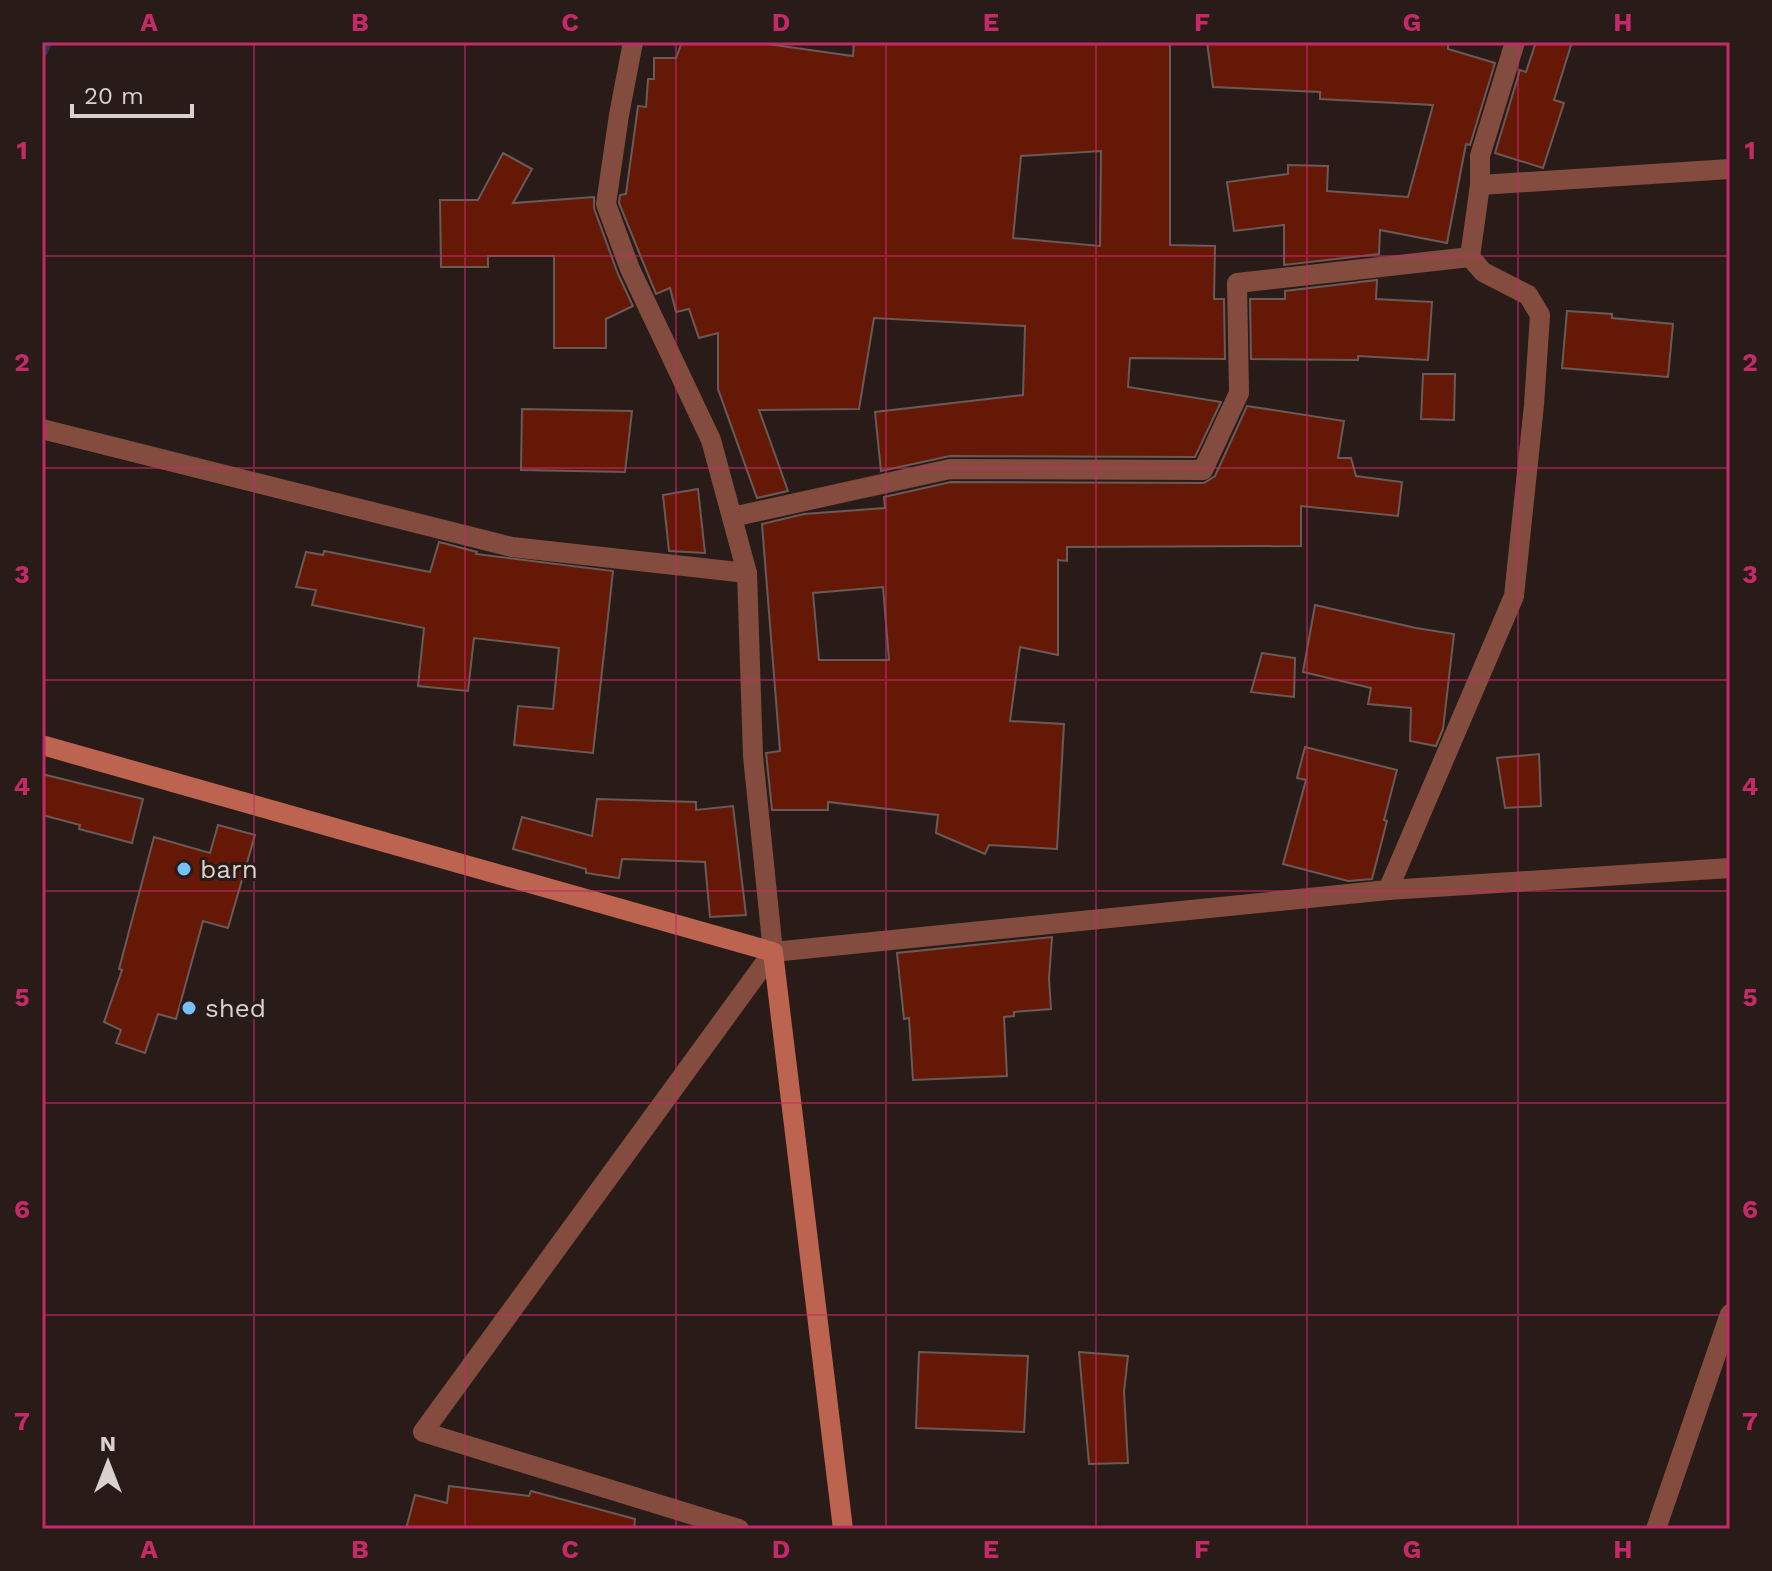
<svg xmlns="http://www.w3.org/2000/svg" width="1772" height="1571" viewBox="0 0 1772 1571" font-family="'Work Sans',sans-serif">
	<rect width="100%" height="100%" fill="#281b18"/>
	<g fill="none" stroke-linecap="round" stroke-linejoin="round">
		<path stroke="#16415e" stroke-width="12" d="M42,51L46,42"/>
	</g>
	<g fill="#661806" stroke="#6a5a57" stroke-width="2" fill-rule="evenodd">
		<path d="M682,42H767V44L853,56L854,42H1170V245L1215,246L1214,299H1224L1225,359L1130,358L1128,387L1221,402L1195,457L950,456L881,471L875,412L1023,395L1025,326L874,318L859,409L759,410L788,491L757,498L718,389V333L699,338L689,309L676,312L670,288L656,294L619,203L620,195L626,194L638,106L646,107L648,79H654V58H676ZM1101,151L1100,246L1013,238L1021,156Z"/>
		<path d="M1207,42H1448V49L1495,63L1470,145L1466,144L1447,243L1380,230L1379,254L1284,265V225L1234,231L1227,182L1288,174V165L1328,166L1327,191L1408,197L1433,105L1320,99V92L1213,87Z"/>
		<path d="M1536,42H1572L1554,100L1564,103L1543,168L1495,153L1520,70L1526,72Z"/>
		<path d="M503,153L532,169L513,203L594,197V208L618,274L633,306L606,319V348H554V256H488V267H441L440,200H478Z"/>
		<path d="M1377,280L1376,299L1432,302L1428,360L1358,356V360L1251,359L1250,299H1285V291Z"/>
		<path d="M1567,311L1612,314V318L1673,324L1668,377L1562,368Z"/>
		<path d="M1423,374H1455L1454,420L1421,419Z"/>
		<path d="M1247,406L1344,421L1338,458H1351L1356,476L1402,482L1398,516L1301,506V546L1067,547V561L1058,560V655L1020,647L1010,721L1064,724L1057,849L989,845L985,854L936,833L938,815L828,802V810H772L766,753L780,751L762,524L804,514L885,508L884,497L951,482L1204,483L1215,476ZM883,587L889,660H819L813,593Z"/>
		<path d="M522,409L632,411L625,472L521,470Z"/>
		<path d="M698,489L705,553L669,551L663,495Z"/>
		<path d="M439,542L477,552L476,554L613,571L593,753L514,745L518,706L553,709L559,648L474,638L468,691L418,686L424,628L312,605L316,590L296,587L306,552L323,555L324,551L430,572Z"/>
		<path d="M1315,605L1416,628L1454,634L1443,729L1436,746L1410,741L1411,708L1368,704L1371,688L1303,672Z"/>
		<path d="M1262,653L1295,658L1294,697L1251,692Z"/>
		<path d="M1305,747L1397,770L1384,820L1387,821L1372,879L1348,881L1283,864L1306,780L1297,778Z"/>
		<path d="M1539,754L1541,806L1505,808L1497,758Z"/>
		<path d="M42,774L143,799L132,843L79,829L80,825L42,815Z"/>
		<path d="M597,799L696,802V810L733,806L746,915L710,917L705,862L622,859L619,878L586,873V869L513,849L522,817L592,836Z"/>
		<path d="M218,825L255,835L228,928L203,921L176,1019L158,1014L145,1053L116,1043L121,1030L104,1022L122,970L119,969L154,837L210,853Z"/>
		<path d="M1052,937L1049,979L1051,1009L1014,1012V1016L1004,1017L1007,1076L913,1080L909,1018L904,1019L897,953Z"/>
		<path d="M919,1352L1028,1356L1024,1432L916,1428Z"/>
		<path d="M1079,1352L1128,1356L1124,1392L1128,1463L1089,1464Z"/>
		<path d="M449,1486L529,1496L531,1491L635,1519L634,1529H406L415,1495L447,1503Z"/>
	</g>
	<g fill="none" stroke-linecap="round" stroke-linejoin="round">
		<g stroke="#844c3f" stroke-width="20">
			<path d="M633,42L619,115L606,204L630,269L711,440L747,573L753,756L773,952L423,1432L739,1529"/>
			<path d="M1480,185L1730,169"/>
			<path d="M42,429L512,547L747,573"/>
			<path d="M732,517L950,469L1203,470L1239,393L1237,283L1470,257"/>
			<path d="M1388,890L1514,596L1534,405L1540,315L1528,295L1483,272L1470,257L1480,185V156L1515,42"/>
			<path d="M773,952L1388,890L1730,868"/>
			<path d="M1656,1529L1730,1314"/>
		</g>
		<path stroke="#bd6450" stroke-width="20" d="M42,745L773,952L843,1529"/>
	</g>
	<path fill="none" stroke="#c42a67" stroke-width="2" stroke-opacity="0.55" d="M254,42V1529M465,42V1529M676,42V1529M886,42V1529M1096,42V1529M1307,42V1529M1518,42V1529M42,256H1730M42,468H1730M42,680H1730M42,891H1730M42,1103H1730M42,1315H1730"/>
	<g fill="#75c0f6" stroke="#281b18" stroke-width="3">
		<circle cx="184" cy="869" r="8"/>
		<circle cx="189" cy="1008" r="8"/>
	</g>
	<g text-anchor="middle" dominant-baseline="central" stroke-width="6" stroke-linejoin="round" paint-order="stroke">
		<g font-size="26" fill="#dad1cf" stroke="#281b18" text-anchor="start">
			<text x="200" y="869">barn</text>
			<text x="205" y="1008">shed</text>
		</g>
	</g>
	<rect width="1772" height="1571" fill="none" stroke="#281b18" stroke-width="88"/>
	<g transform="translate(108 1463)" stroke="#281b18" stroke-width="6" paint-order="stroke">
	<path d="M0-6L14 30L0 20L-14 30Z" fill="#dad1cf"/>
	<text y="-12" font-size="22" font-weight="bold" text-anchor="middle" fill="#dad1cf">N</text>
	</g>
	<path d="M72 104v12h120v-12" fill="none" stroke="#dad1cf" stroke-width="4"/>
	<text x="84" y="104" font-size="24" fill="#dad1cf" stroke="#281b18" stroke-width="6" paint-order="stroke">20 m</text>
	<rect x="44" y="44" width="1684" height="1483" fill="none" stroke="#c42a67" stroke-width="3"/>
	<g font-size="26" text-anchor="middle" font-weight="bold" fill="#c42a67">
		<text x="149" y="31">A</text>
		<text x="360" y="31">B</text>
		<text x="570" y="31">C</text>
		<text x="781" y="31">D</text>
		<text x="991" y="31">E</text>
		<text x="1202" y="31">F</text>
		<text x="1412" y="31">G</text>
		<text x="1623" y="31">H</text>
		<text x="22" y="159">1</text>
		<text x="1750" y="159">1</text>
		<text x="22" y="371">2</text>
		<text x="1750" y="371">2</text>
		<text x="22" y="583">3</text>
		<text x="1750" y="583">3</text>
		<text x="22" y="795">4</text>
		<text x="1750" y="795">4</text>
		<text x="22" y="1006">5</text>
		<text x="1750" y="1006">5</text>
		<text x="22" y="1218">6</text>
		<text x="1750" y="1218">6</text>
		<text x="22" y="1430">7</text>
		<text x="1750" y="1430">7</text>
		<text x="149" y="1558">A</text>
		<text x="360" y="1558">B</text>
		<text x="570" y="1558">C</text>
		<text x="781" y="1558">D</text>
		<text x="991" y="1558">E</text>
		<text x="1202" y="1558">F</text>
		<text x="1412" y="1558">G</text>
		<text x="1623" y="1558">H</text>
	</g>
</svg>
